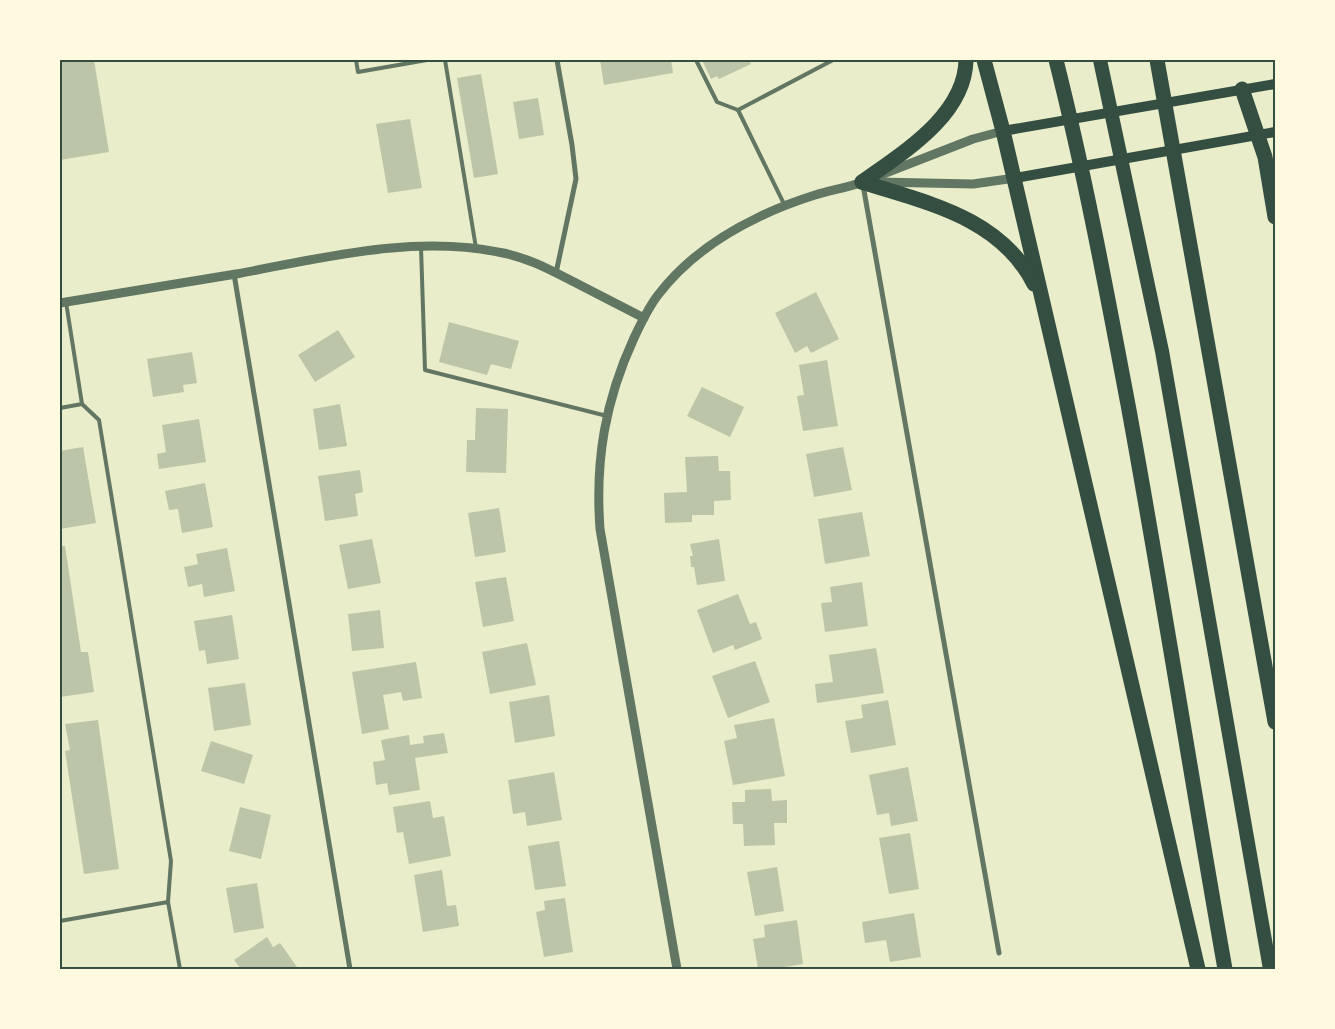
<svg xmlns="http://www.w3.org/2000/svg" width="1335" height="1029" viewBox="0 0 1335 1029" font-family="'Golos Text',sans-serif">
	<rect width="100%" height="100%" fill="#e9edc9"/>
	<g fill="#bcc5a7">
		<path d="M60,60H94L109,152L60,160Z"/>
		<path d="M600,60H671L673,73L604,85Z"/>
		<path d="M702,60H749L751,64L719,79L717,76L711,79Z"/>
		<path d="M481,74L498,174L474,178L457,78Z"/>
		<path d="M538,98L544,135L519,139L513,102Z"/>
		<path d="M410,119L422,188L388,193L376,124Z"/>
		<path d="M816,292L839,339L811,353L807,346L795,353L775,313Z"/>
		<path d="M449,322L519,341L511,369L491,364L487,375L439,362Z"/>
		<path d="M338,330L355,357L315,382L298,355Z"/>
		<path d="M192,352L197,383L183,385L184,392L153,397L147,359Z"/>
		<path d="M827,360L838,426L803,431L797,396L804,395L799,365Z"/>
		<path d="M702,387L744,407L730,437L687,416Z"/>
		<path d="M340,404L347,446L319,450L313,409Z"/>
		<path d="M476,408L508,409L506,473L466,472L467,440H475Z"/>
		<path d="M199,419L206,462L159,469L157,454L166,452L162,425Z"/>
		<path d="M83,447L96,523L60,529V451Z"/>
		<path d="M843,447L852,490L814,497L806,454Z"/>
		<path d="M718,456L719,471H730L731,500L714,501V515H692V522L665,523L664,493L687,492L685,457Z"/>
		<path d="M360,470L363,492L355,494L358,516L325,521L318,476Z"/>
		<path d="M205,483L213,527L182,533L178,509L169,510L165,491Z"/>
		<path d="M499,508L506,552L475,557L468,513Z"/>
		<path d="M862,512L870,556L825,564L818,519Z"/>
		<path d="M372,539L381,583L348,589L339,545Z"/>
		<path d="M719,539L725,581L697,585L694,567H691L690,556H693L690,544Z"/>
		<path d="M60,546H65L81,652H88L94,692L60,697Z"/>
		<path d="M227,548L235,591L204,597L202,584L188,587L184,567L198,564L196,554Z"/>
		<path d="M506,577L514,621L483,627L475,582Z"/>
		<path d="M862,582L868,626L825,632L821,603L832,602L830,587Z"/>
		<path d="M738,594L750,624L756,622L762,639L735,650L733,645L713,653L697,610Z"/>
		<path d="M380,610L384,648L352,651L348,614Z"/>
		<path d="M232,615L239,659L207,664L205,650L199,651L194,621Z"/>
		<path d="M527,643L536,685L490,694L482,652Z"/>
		<path d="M876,648L884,693L817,703L815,684L833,682L829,655Z"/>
		<path d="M755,661L770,702L728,718L712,676Z"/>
		<path d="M416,662L422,698L403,701L401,692L383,695L389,729L362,734L352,672Z"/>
		<path d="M245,683L251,725L214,731L208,688Z"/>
		<path d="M549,695L555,736L515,743L509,702Z"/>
		<path d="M888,700L896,745L851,753L845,721L863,718L861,705Z"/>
		<path d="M774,718L785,776L733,785L724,741L737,738L734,725Z"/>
		<path d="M98,720L119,869L84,874L65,751L70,750L65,724Z"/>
		<path d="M444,733L448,753L415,758L420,790L389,795L387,783L376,785L373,762L385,760L381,740L409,735L410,745L424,743L423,736Z"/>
		<path d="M211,741L253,755L244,784L201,771Z"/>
		<path d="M908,767L918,821L891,826L889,813L877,815L869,775Z"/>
		<path d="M554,772L562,820L527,826L525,812L513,814L508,780Z"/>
		<path d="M771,789L772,801L787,800V823H774L775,845L744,846L743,824H733L732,802H745V790Z"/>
		<path d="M430,801L433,818L444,816L451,856L409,864L403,832L397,833L393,807Z"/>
		<path d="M240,807L271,815L261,859L229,851Z"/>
		<path d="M910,833L919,889L889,894L879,838Z"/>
		<path d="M559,841L566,886L535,890L528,846Z"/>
		<path d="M777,867L784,911L755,916L747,872Z"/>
		<path d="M442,870L447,906L456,905L459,926L423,932L414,875Z"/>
		<path d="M257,883L264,928L234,933L226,888Z"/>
		<path d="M565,898L573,952L544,957L536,912L545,910L544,901Z"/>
		<path d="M914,913L921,957L890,962L886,940L865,943L862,922Z"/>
		<path d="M797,920L803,964L773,969H758L753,939L765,937L764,925Z"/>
		<path d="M267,937L273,947L280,943L297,967L294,969H241L234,960Z"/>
	</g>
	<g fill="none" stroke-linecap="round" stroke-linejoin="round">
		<g stroke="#617663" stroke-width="4">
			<path d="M356,60L358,72L427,60"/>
			<path d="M445,60L476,248"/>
			<path d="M696,60L717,102L738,110L785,206"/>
			<path d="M738,110L833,60"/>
			<path d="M421,247L425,370L607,416"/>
			<path d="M66,302L82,404L99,420L171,861L168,902L180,969"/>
			<path d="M60,408L82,404"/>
			<path d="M60,921L168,902"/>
		</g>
		<g stroke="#617663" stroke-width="5">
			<path d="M863,185L999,953"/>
			<path d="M556,273L576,179L572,145L557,60"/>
			<path d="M234,274L350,969"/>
		</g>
		<g stroke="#617663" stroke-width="9">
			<path d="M878,176L973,139L1003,131"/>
			<path d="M878,182L973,184L1015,178"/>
			<path d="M60,303C119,293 177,284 236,274C323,258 414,234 503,253C529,258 552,271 576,283C599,295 621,306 644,318"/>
			<path d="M677,969L600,529C595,460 605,401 634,338C641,323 648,308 658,295C684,261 721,235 759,217C777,208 796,201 815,195C832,190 850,187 866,181"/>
		</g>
		<g stroke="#344e41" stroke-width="10">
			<path d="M1003,131L1275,84"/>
			<path d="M1015,178L1275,132"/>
		</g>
		<path stroke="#344e41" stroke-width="14" d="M1100,60L1162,351L1270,969"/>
		<g stroke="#344e41" stroke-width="15">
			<path d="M984,60L1003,131L1198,969"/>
			<path d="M1056,60C1085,175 1107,293 1129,410C1163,596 1192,783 1225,969"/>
			<path d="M1157,60L1275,722"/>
			<path d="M1242,89L1265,157L1275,217"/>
			<path d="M862,182C927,203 1000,217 1034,284"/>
			<path d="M862,182C902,153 965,116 966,60"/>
		</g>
	</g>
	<rect width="1335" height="1029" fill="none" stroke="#fefae0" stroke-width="122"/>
	<rect x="61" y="61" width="1213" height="907" fill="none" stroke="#344e41" stroke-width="2"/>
</svg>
